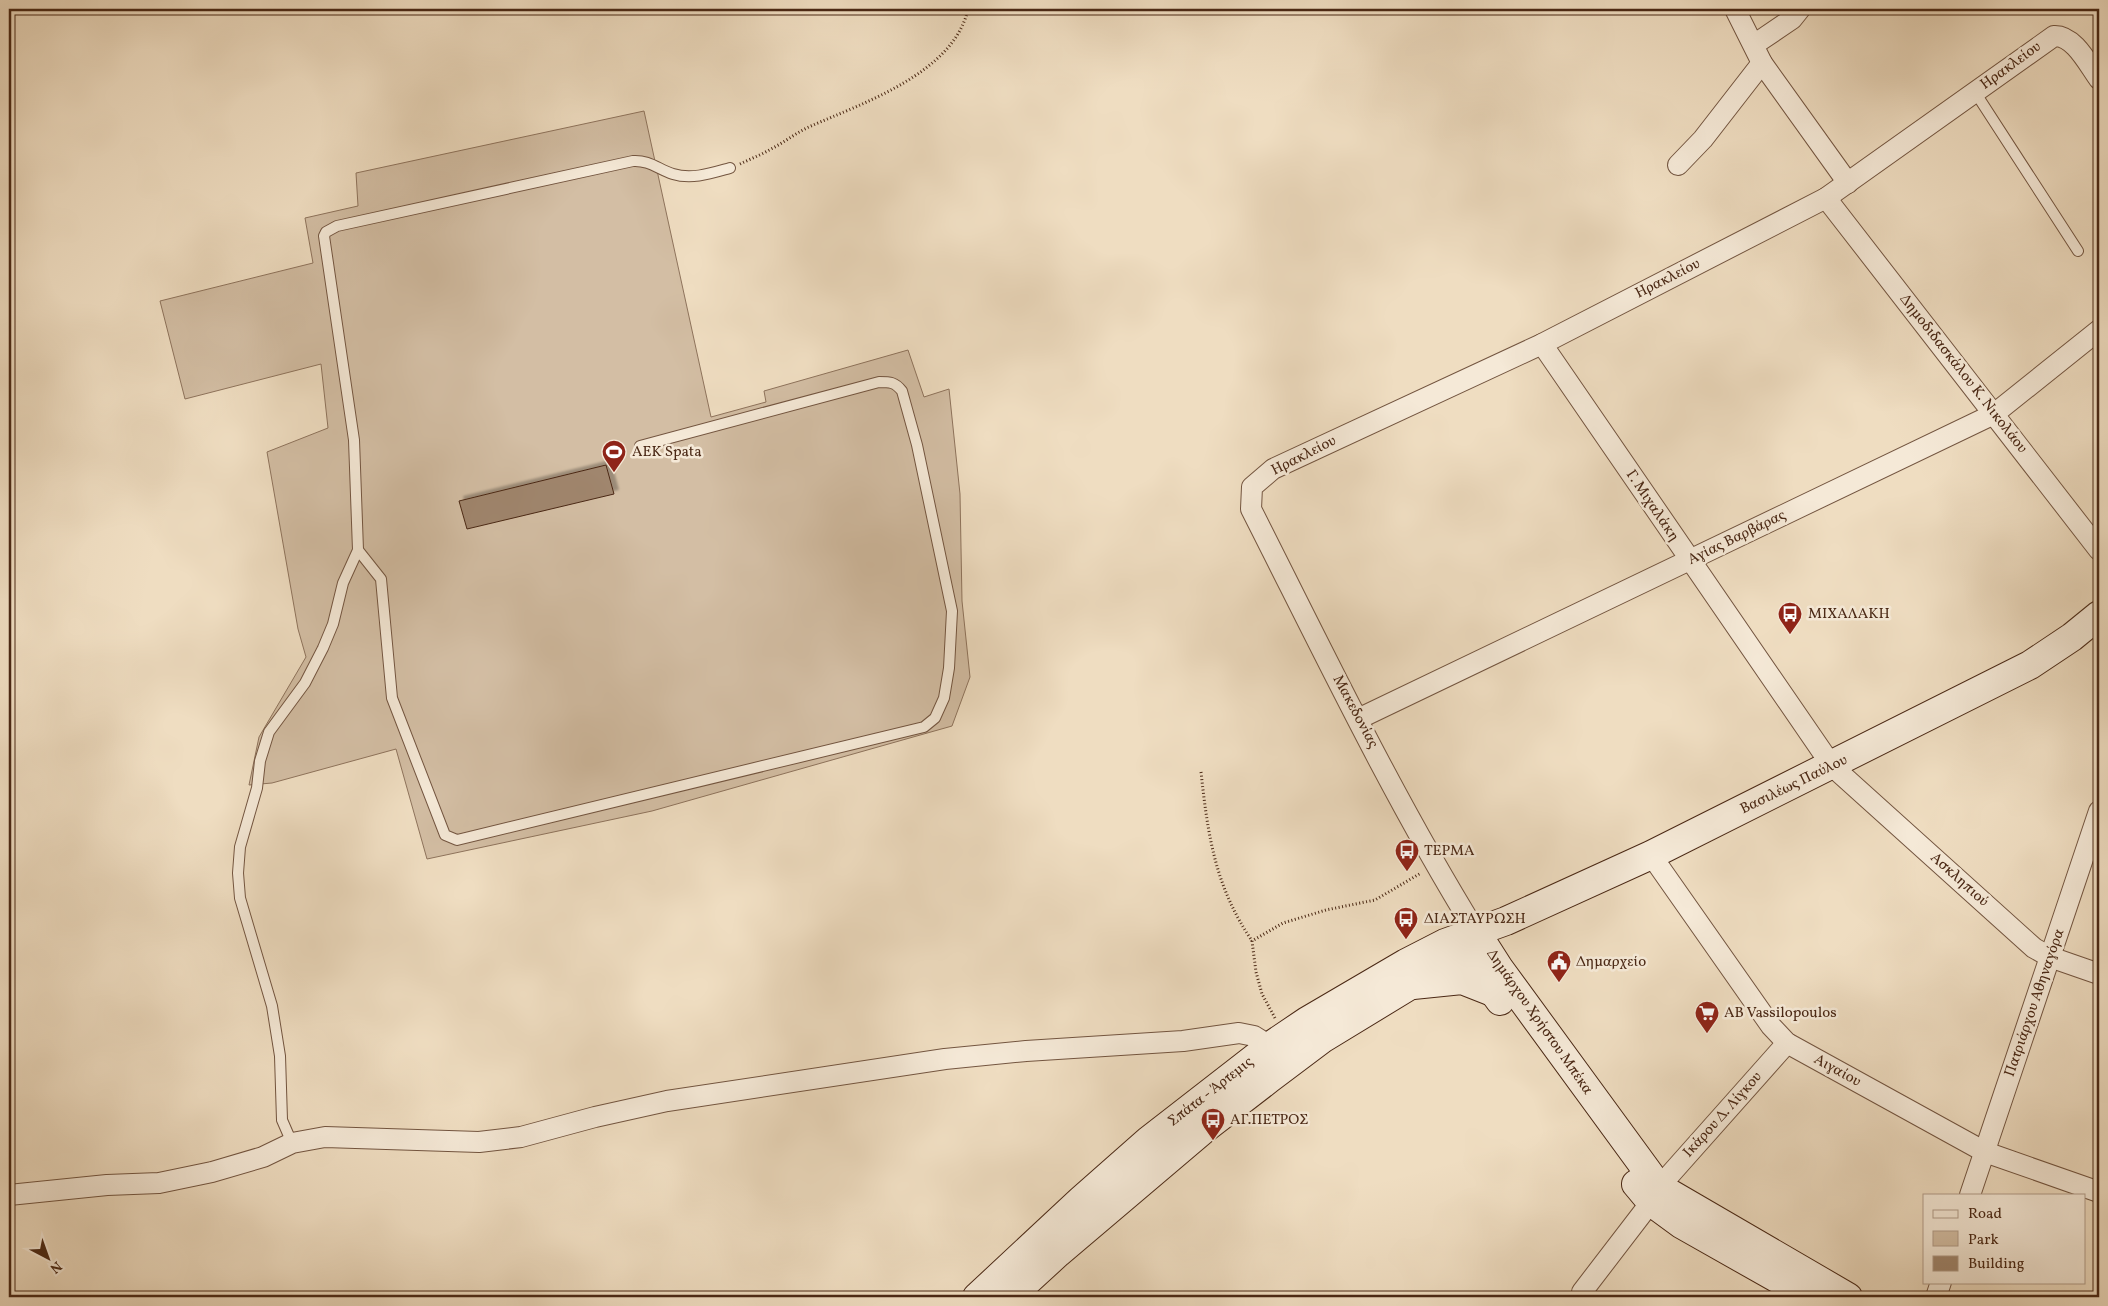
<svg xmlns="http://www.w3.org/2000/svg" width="2108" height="1306" viewBox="0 0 2108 1306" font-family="Vollkorn,serif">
	<defs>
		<filter id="shadow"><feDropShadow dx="4.5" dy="-4.5" stdDeviation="1" flood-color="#0004"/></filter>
	</defs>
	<rect width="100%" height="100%" fill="#efddc1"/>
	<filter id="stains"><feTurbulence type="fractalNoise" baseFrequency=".004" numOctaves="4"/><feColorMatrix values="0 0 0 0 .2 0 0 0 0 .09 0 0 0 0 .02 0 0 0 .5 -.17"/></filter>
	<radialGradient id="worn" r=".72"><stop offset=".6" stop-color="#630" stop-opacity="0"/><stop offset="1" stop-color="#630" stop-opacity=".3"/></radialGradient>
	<path fill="#d3bea4" stroke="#8e735c" d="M644,111L711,417L766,402L764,391L908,350L924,397L949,389L960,494L962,601L970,677L952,726L652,811L427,859L396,749L272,783L249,785L259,737L306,657L298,629L267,452L328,428L321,364L185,399L160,301L313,263L305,218L358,206L356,173Z"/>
	<path fill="#a0866e" stroke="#4a2815" filter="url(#shadow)" d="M606,465L614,494L467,529L459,501Z"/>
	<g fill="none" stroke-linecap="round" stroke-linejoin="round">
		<defs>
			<g id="lane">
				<path d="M1975,92L2078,251"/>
				<path d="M358,550L381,579L392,698L445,835L457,840L924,727L935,718L944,698L949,668L952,611L917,445L902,391C895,382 890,382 879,382L640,446"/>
				<path d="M292,1143L282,1120L280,1056L272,1006L240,898L238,873L240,847L257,788L260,761L269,732L305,683L323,648L333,624L343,583L358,550L354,440L324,236L326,232L337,226L633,161C649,160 658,169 673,174C692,180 712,173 730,168"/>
			</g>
			<g id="street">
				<path d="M1735,9L1762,63L1848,183"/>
				<path d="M1755,44L1792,19L1800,9"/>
				<path d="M1678,165L1703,139L1762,63"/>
				<path d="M1826,198L2099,550"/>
				<path d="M1542,344L1832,766L2034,948L2050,957L2099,974"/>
				<path d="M1358,719L1994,414L2099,330"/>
				<path d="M1651,855L1771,1026L1787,1043L1985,1152L2099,1192"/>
				<path d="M1476,932C1392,796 1323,651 1251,509L1252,487L1273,469L1542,344L1826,198L2054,36C2074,35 2088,64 2099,79"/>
				<path d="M9,1195L107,1185L159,1183L212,1172L263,1157L292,1143L325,1137L479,1142L521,1137L595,1117L667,1101L945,1059L1026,1051L1183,1041L1239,1033L1254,1036L1270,1046"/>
				<path d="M1970,1195L2099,811"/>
				<path d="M1582,1292L1651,1202L1659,1187L1787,1043"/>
				<path d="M1936,1297L1941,1282"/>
			</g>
			<g id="secondary">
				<path d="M1476,932L1499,968L1659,1187L1848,1297"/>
				<path d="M1463,950L1500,1001"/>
				<path d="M1413,985L1462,980L1495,993"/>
				<path d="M1636,1184L1651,1202L1681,1224L1810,1297"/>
				<path d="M977,1297L1081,1200L1149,1140L1270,1046L1307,1021L1406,963L1445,943L1506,921L1651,855L2030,665L2072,637L2099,615"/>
				<path d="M1010,1297L1058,1253L1203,1130L1269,1079L1322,1039L1409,986L1454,955"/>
			</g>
		</defs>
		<use href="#lane" stroke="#735540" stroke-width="12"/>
		<use href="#street" stroke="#735540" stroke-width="22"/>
		<use href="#secondary" stroke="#4a2815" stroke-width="30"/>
		<g stroke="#4a2815" stroke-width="3" stroke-dasharray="1 2.5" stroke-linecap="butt">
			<path d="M740,164C750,159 761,155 771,149C785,142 797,132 811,126C863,103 954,73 968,9"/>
			<path d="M1201,772C1208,836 1215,886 1252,941"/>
			<path d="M1275,1018L1262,994L1256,972L1252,941L1283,923L1326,910L1375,900L1421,873"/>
		</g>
		<use href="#lane" stroke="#f5e9d7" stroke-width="10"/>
		<use href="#street" stroke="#f5e9d7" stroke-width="20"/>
		<use href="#secondary" stroke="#f5e9d7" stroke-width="28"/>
	</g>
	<defs>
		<symbol id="stadium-pin" viewBox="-11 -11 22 30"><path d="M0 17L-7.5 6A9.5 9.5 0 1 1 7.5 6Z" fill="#8f2418" stroke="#f5e9d7"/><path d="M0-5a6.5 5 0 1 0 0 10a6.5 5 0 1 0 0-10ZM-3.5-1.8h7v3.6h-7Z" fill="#fff"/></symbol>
		<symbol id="bus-pin" viewBox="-11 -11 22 30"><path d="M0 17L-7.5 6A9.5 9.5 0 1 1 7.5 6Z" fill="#8f2418" stroke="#f5e9d7"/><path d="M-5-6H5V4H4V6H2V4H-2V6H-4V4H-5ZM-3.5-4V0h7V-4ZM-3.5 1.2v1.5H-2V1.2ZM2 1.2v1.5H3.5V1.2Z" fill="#fff"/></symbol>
		<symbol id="civic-pin" viewBox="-11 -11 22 30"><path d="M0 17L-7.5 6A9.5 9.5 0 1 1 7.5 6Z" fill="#8f2418" stroke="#f5e9d7"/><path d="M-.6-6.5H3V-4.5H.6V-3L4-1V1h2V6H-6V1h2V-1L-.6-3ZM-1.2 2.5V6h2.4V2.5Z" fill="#fff"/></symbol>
		<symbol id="supermarket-pin" viewBox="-11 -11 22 30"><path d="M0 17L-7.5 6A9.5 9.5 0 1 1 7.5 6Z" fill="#8f2418" stroke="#f5e9d7"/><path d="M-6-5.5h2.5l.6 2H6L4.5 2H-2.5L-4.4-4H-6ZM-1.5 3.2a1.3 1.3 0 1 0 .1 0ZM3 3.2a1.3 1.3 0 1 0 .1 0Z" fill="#fff"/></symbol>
	</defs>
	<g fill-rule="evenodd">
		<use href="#stadium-pin" x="600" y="438" width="28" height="38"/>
		<use href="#bus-pin" x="1776" y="600" width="28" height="38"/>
		<use href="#bus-pin" x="1393" y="837" width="28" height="38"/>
		<use href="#bus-pin" x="1392" y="905" width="28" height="38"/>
		<use href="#civic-pin" x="1545" y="948" width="28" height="38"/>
		<use href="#supermarket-pin" x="1693" y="999" width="28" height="38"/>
		<use href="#bus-pin" x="1199" y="1106" width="28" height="38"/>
	</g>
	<g text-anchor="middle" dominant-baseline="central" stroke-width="5" stroke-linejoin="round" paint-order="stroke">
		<g font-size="15" fill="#4a2815" stroke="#f5e9d7">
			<text transform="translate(2011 66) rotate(-36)">Ηρακλείου</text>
			<text transform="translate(1668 279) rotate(-27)">Ηρακλείου</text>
			<text transform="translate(1963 374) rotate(52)">Δημοδιδασκάλου Κ. Νικολάου</text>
			<text transform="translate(1304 456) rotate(-27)">Ηρακλείου</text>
			<text transform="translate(1652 506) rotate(56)">Γ. Μιχαλάκη</text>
			<text transform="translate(1737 538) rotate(-26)">Αγίας Βαρβάρας</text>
			<text transform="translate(1355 712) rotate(62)">Μακεδονίας</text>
			<text transform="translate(1794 785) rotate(-26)">Βασιλέως Παύλου</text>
			<text transform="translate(1959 880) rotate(42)">Ασκληπιού</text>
			<text transform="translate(2035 1003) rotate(-71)">Πατριάρχου Αθηναγόρα</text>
			<text transform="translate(1539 1022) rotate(55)">Δημάρχου Χρήστου Μπέκα</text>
			<text transform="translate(1837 1071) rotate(29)">Αιγαίου</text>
			<text transform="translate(1211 1092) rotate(-38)">Σπάτα - Άρτεμις</text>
			<text transform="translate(1723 1115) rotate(-48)">Ικάρου Δ. Λίγκου</text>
		</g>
		<g font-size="15" fill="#4a2815" stroke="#f5e9d7" text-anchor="start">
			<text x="632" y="452">AEK Spata</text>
			<text x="1808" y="614">ΜΙΧΑΛΑΚΗ</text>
			<text x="1424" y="851">ΤΕΡΜΑ</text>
			<text x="1424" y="919">ΔΙΑΣΤΑΥΡΩΣΗ</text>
			<text x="1576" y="962">Δημαρχείο</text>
			<text x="1724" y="1013">AB Vassilopoulos</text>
			<text x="1230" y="1120">ΑΓ.ΠΕΤΡΟΣ</text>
		</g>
	</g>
	<rect width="2108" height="1306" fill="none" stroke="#efddc1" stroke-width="30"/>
	<rect x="10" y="10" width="2088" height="1286" fill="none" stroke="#4a2815" stroke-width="2.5"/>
	<rect x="15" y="15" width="2078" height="1276" fill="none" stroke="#4a2815"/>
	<rect x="1923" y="1194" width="162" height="90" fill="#f5e9d7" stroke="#b19c89"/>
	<rect x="1933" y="1210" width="25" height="8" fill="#f5e9d7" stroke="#b19c89"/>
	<text x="1968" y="1218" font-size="15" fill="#4a2815">Road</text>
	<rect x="1933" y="1231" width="25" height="15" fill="#d3bea4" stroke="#b19c89"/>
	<text x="1968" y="1244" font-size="15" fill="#4a2815">Park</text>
	<rect x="1933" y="1256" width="25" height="15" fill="#a0866e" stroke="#b19c89"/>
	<text x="1968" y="1268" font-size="15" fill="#4a2815">Building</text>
	<g transform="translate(48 1258) rotate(139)" stroke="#f5e9d7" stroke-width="4" paint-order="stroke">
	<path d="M0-4L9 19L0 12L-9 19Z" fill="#4a2815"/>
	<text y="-8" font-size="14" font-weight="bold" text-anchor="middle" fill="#4a2815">N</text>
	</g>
	<rect width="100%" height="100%" filter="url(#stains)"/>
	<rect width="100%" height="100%" fill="url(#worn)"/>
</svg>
